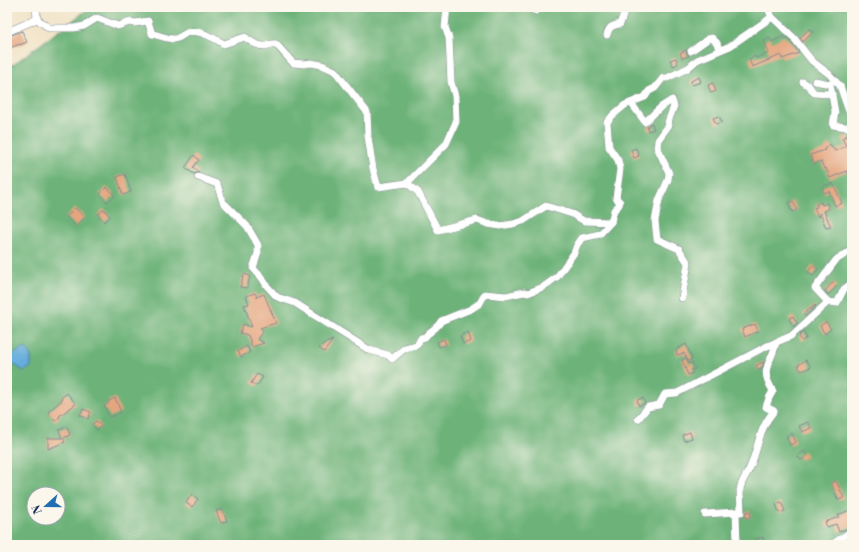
<svg xmlns="http://www.w3.org/2000/svg" width="859" height="552" viewBox="0 0 859 552" font-family="'Libre Bodoni',serif">
	<rect width="100%" height="100%" fill="#fbf7ec"/>
	<filter id="ink" filterUnits="userSpaceOnUse"><feTurbulence type="fractalNoise" baseFrequency=".025" numOctaves="2"/><feDisplacementMap in="SourceGraphic" scale="8" xChannelSelector="R" yChannelSelector="G"/><feConvolveMatrix kernelMatrix="1 2 1 2 8 2 1 2 1" color-interpolation-filters="sRGB"/></filter>
	<filter id="wash" filterUnits="userSpaceOnUse"><feTurbulence type="fractalNoise" baseFrequency=".012" numOctaves="4" result="noise"/><feDisplacementMap in="SourceGraphic" scale="16" xChannelSelector="R" yChannelSelector="G"/><feGaussianBlur stdDeviation="0.9" result="paint"/><feColorMatrix in="noise" values="0 0 0 0 0 0 0 0 0 0 0 0 0 0 0 0 0 1.4 0 .05"/><feComposite in="paint" operator="in"/></filter>
	<g filter="url(#wash)">
		<rect width="100%" height="100%" fill="#f1e3c7"/>
		<path fill="#6db379" stroke="#44716c" fill-rule="evenodd" d="M91,7H852V545H7V69ZM34,494H58V518H34Z"/>
		<path fill="#66addd" stroke="#406e9e" d="M25,348C32,353 31,359 31,367L24,371L13,364L9,359L17,352Z"/>
		<g id="blocks">
			<g fill="#e5a57f">
				<path d="M809,29L813,32L803,42L800,38Z"/>
				<path d="M22,31L27,42L20,45V44L7,49V37Z"/>
				<path d="M784,36L785,39L787,38L789,40L799,53L782,59L781,55L752,67L749,59L755,56L756,58L769,53L764,41L770,38L772,42Z"/>
				<path d="M686,50L687,54L689,56L682,58L680,53Z"/>
				<path d="M676,58L678,64L673,66L670,60Z"/>
				<path d="M699,77L701,82L692,85L691,81Z"/>
				<path d="M713,83L716,91L711,93L708,85Z"/>
				<path d="M719,116L722,122L716,124L713,118Z"/>
				<path d="M652,123L654,129L648,131L647,127Z"/>
				<path d="M848,135L852,144V184L847,171L830,178L826,168L824,169L821,161L814,164L810,155L825,150L824,149L830,144L835,151L846,146L842,138Z"/>
				<path d="M636,148L639,156L634,158L631,150Z"/>
				<path d="M194,155L199,160L193,167L199,172L194,174L185,168Z"/>
				<path d="M125,174L131,192L123,195L117,177Z"/>
				<path d="M833,183L842,203L835,206L829,191L824,193L822,187Z"/>
				<path d="M107,187L115,196L107,202L100,194Z"/>
				<path d="M793,201L797,210L792,212L788,203Z"/>
				<path d="M821,202L822,205L827,203L829,209L824,211L831,227L826,228L820,213L818,217L814,208L817,207L816,204Z"/>
				<path d="M75,208L85,217L76,226L66,217Z"/>
				<path d="M104,209L110,217L104,222L98,214Z"/>
				<path d="M813,265L818,269L813,276L808,272Z"/>
				<path d="M244,274L250,276L247,288L240,287Z"/>
				<path d="M833,282L837,286L828,295L825,291Z"/>
				<path d="M255,293L257,297L264,294L276,323L260,328L263,331L257,339L264,343L252,347L248,335L240,333L243,324L252,327L244,305L249,304L246,296Z"/>
				<path d="M815,305L816,306L805,316L803,314Z"/>
				<path d="M793,316L797,323L794,327L789,319Z"/>
				<path d="M826,322L831,329L825,334L820,326Z"/>
				<path d="M755,324L758,331L745,337L742,329Z"/>
				<path d="M468,332L471,341L463,344L460,336Z"/>
				<path d="M803,332L807,338L802,341L799,336Z"/>
				<path d="M444,339L446,345L439,347L437,342Z"/>
				<path d="M333,340L324,352L319,348L323,344Z"/>
				<path d="M686,344L692,359L688,361L684,353L677,355L676,350Z"/>
				<path d="M247,346L250,352L241,357L238,351Z"/>
				<path d="M686,358L689,364L692,362L695,369L691,370L693,373L688,375L682,360Z"/>
				<path d="M806,360L811,367L801,371L798,365Z"/>
				<path d="M764,362L762,369L758,370L756,365Z"/>
				<path d="M257,374L263,377L257,386L251,383Z"/>
				<path d="M67,393L76,404L59,416L60,417L55,421L48,412L62,400L61,398Z"/>
				<path d="M115,398L121,412L110,417L104,406L109,403L108,401Z"/>
				<path d="M643,398L645,403L639,406L637,400Z"/>
				<path d="M83,409L91,412L88,419L80,415Z"/>
				<path d="M97,421L101,426L97,430L92,424Z"/>
				<path d="M808,422L811,428L802,432L799,426Z"/>
				<path d="M67,427L70,435L63,438L65,442L48,449V438H62L59,430Z"/>
				<path d="M690,432L692,438L684,441L682,435Z"/>
				<path d="M792,433L796,442L790,445L786,436Z"/>
				<path d="M804,451L807,456L801,460L797,456Z"/>
				<path d="M836,481L844,498L838,500L831,483Z"/>
				<path d="M192,494L198,499L192,507L186,503Z"/>
				<path d="M781,502L785,511L779,513L776,504Z"/>
				<path d="M222,509L227,521L221,523L216,511Z"/>
				<path d="M852,509V526L839,532L836,524L827,527L825,522L839,517L838,515Z"/>
				<path d="M750,511L751,517L745,518L746,512Z"/>
				<path d="M763,537L764,542L758,545L756,539Z"/>
			</g>
		</g>
	</g>
	<g filter="url(#ink)">
		<use href="#blocks" fill-opacity="0" stroke="#868992" stroke-width="1"/>
		<g fill="none" stroke-linecap="round" stroke-linejoin="round">
			<defs>
				<g id="street">
					<path d="M526,7L536,11"/>
					<path d="M767,7L772,17L793,37L812,61L829,74L840,86L852,120"/>
					<path d="M37,19L49,28H74L84,26L97,18L118,26L130,22L135,23L148,21L152,34C159,35 167,39 174,39C180,39 184,33 189,32C198,29 216,39 224,44L245,37C249,41 259,47 266,46C270,45 272,43 276,44L293,63L304,64L311,63L322,65L335,71L367,112L368,137L373,169L378,187L407,183L418,192L438,230L477,220L488,224L500,226L513,224L523,221L546,206L572,214L584,221L611,222L614,210L619,205L620,202L616,198L620,169L618,160L609,147L607,122L613,115L625,105L645,97L649,91L655,88L663,78H667L688,68L697,60L730,46L772,17"/>
					<path d="M7,32L37,19L36,7"/>
					<path d="M607,35C609,26 612,26 620,24L624,13L621,8V7"/>
					<path d="M691,51L708,39L712,38L717,43L719,50"/>
					<path d="M815,81L830,84L835,112L833,125L852,128"/>
					<path d="M803,82L809,86L814,93C821,93 825,95 832,93"/>
					<path d="M631,103L645,122L661,107L672,100L674,106L668,122L669,125L658,140L657,147L669,173L668,180L659,200L655,221L657,239L679,249L688,263L682,298"/>
					<path d="M198,177L217,184L223,202L247,226L258,245V253L253,268L262,278L267,286L277,297L295,303L369,350L388,355L392,359L405,348L417,345L421,338L425,337C429,331 437,329 441,321L471,309L480,303L485,294L506,296L524,292L528,293L543,287L557,277L574,253L577,245L582,238L600,234L611,222"/>
					<path d="M407,183L446,144L456,122L455,96L451,82L449,38L445,27L447,7"/>
					<path d="M828,302L837,303L844,289L852,283"/>
					<path d="M638,419L648,407L659,405L665,394L677,393L765,347L791,336L828,302L815,288L836,260L852,250"/>
					<path d="M736,512H741C741,505 740,497 740,490C741,480 748,474 751,465C759,445 759,428 774,411L766,407L769,398L773,391C758,367 772,365 776,342"/>
					<path d="M705,514L736,512L737,545"/>
					<path d="M831,545L852,531"/>
					<path d="M848,545L849,542L852,541"/>
				</g>
			</defs>
			<use href="#street" stroke="#868992" stroke-width="8"/>
			<use href="#street" stroke="#fff" stroke-width="7"/>
		</g>
	</g>
	<rect width="859" height="552" fill="none" stroke="#fbf7ec" stroke-width="24"/>
	<g transform="translate(46 506) rotate(249)"><circle r="19" fill="#fbf7ec" stroke="#a1a7b3"/>
	<path d="M0-3L7 15L0 10L-7 15Z" fill="#1f6fb2"/>
	<text y="-6" font-size="11" font-weight="bold" text-anchor="middle" fill="#1b2f5e">N</text>
	</g>
</svg>
